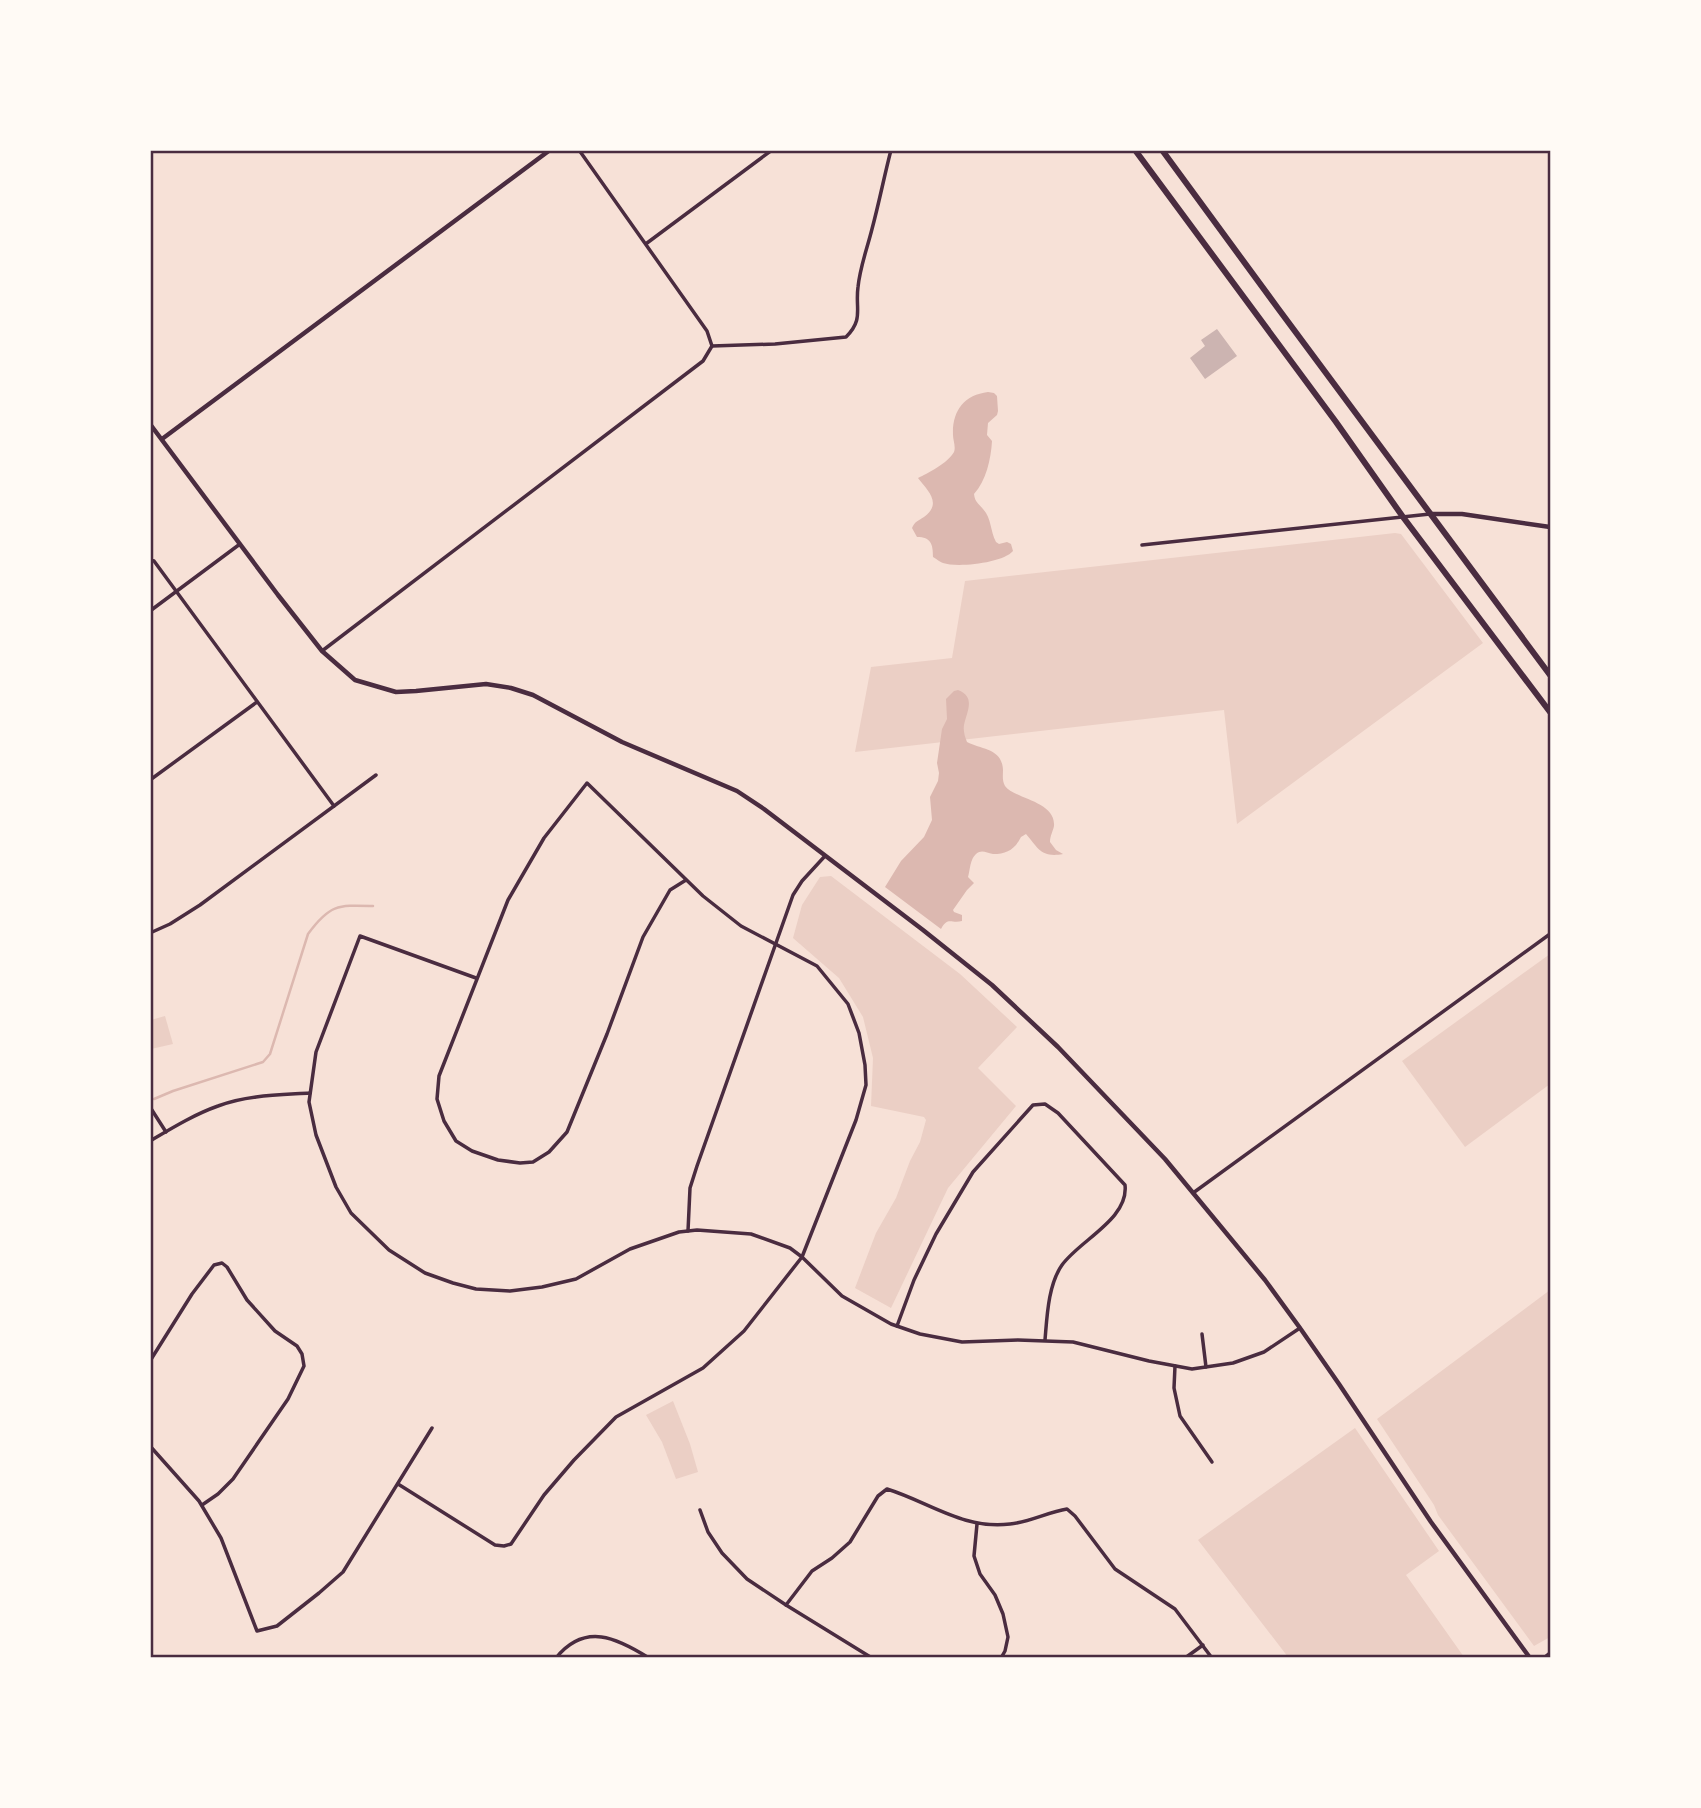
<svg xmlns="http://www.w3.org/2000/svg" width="1701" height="1808" viewBox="0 0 1701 1808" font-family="Georgia,serif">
	<rect width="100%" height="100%" fill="#f7e1d7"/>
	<g fill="#ebcfc5">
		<path d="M1395,533L1401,534L1483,643L1237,824L1224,710L855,752L871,667L952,658L965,581Z"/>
		<path d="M831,876L960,974L1017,1027L978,1068L1016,1106L948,1188L891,1308L855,1288L876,1233L896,1198L910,1161L920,1142L926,1120L924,1117L871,1106L873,1058L863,1017L839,978L793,938L802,905L820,877Z"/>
		<path d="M1550,954V1084L1465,1147L1402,1061Z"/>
		<path d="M165,1016L173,1044L151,1049V1020Z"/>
		<path d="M1550,1290V1637L1534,1646L1438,1515L1434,1505L1377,1419Z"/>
		<path d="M673,1401L690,1444L698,1472L676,1479L662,1442L646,1415Z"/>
		<path d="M1355,1428L1439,1551L1406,1575L1464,1657H1288L1198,1540Z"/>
	</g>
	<g fill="#dcb8b0">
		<path d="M988,392L994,393L997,396L998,411L997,415L988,423L987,435L992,441C991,459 986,481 974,494C975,502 978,503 983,509C992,519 990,531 996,542L999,544L1007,542L1011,544L1013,551C1003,563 957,568 943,563C940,562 935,558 933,557C933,544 931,537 917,537L912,528C915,521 918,521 924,517C943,503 927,490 918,478C928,473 948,463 954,452C956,447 953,440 953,435C952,411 964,395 988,392Z"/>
		<path d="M958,690C976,697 967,711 964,725C963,731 965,737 967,742C982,750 1002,748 1003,770C1003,775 1002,781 1005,786C1014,799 1056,801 1054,826C1053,831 1050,836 1050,842L1056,850L1063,854C1041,858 1038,848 1026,834L1021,837C1015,849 1007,854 993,854C986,853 982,849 976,854C970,859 970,870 968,877L974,883L967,890L953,910L954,912L962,915V921C951,924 948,916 941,929L885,887L901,861L924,837L932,820L930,797L938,781L939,773L937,763L942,729L947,719L946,699L954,691Z"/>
	</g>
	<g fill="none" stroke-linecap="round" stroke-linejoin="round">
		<path stroke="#dcb8b0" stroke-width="2.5" d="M154,1099L173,1091L263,1062L270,1054L308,934C330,904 338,905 373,906"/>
	</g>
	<path fill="#ccb4b1" d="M1217,329L1237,356L1205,379L1190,358L1205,346L1201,340Z"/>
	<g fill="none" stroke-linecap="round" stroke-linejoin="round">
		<g stroke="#4a2c40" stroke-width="3.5">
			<path d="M579,150L707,331L712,346"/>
			<path d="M647,243L772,150"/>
			<path d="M1142,545L1430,514"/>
			<path d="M150,560L154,561L334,806"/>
			<path d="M150,611L240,544"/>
			<path d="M322,651L703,361L712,346L775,344L846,337C864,319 855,309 858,287C860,267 867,249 872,229C879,203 884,177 891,150"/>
			<path d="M150,780L257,702"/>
			<path d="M150,933L170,924L200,905L376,775"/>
			<path d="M476,978L360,936L316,1052L309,1102L316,1135L336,1187L351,1213L389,1250L425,1273L453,1283L476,1289L510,1291L542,1287L576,1279L630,1249L679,1232L697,1230L751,1234L790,1248L802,1257L842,1296L891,1324L920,1334L962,1342L1018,1340L1073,1342L1149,1361L1192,1369L1233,1363L1264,1352L1300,1328"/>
			<path d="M150,1107L166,1132"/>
			<path d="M150,1141C172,1128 195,1114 218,1106C247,1095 279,1095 310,1093"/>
			<path d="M1193,1193L1550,934"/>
			<path d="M688,1231L690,1188L697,1166L793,895L802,881L825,856"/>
			<path d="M897,1326L914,1280L936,1234L973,1172L1033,1105L1045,1104L1058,1113L1125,1185C1129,1219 1080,1240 1062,1265C1048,1285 1047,1317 1045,1340"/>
			<path d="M1202,1334L1206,1367"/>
			<path d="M150,1361L192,1294L214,1265L222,1263L227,1267L247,1300L275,1331L297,1346L302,1354L304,1366L288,1399L233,1479L218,1494L202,1505"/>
			<path d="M1175,1366L1174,1388L1180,1416L1212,1462"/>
			<path d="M150,1446L199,1501L221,1538L257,1631L277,1626L319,1593L343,1572L432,1428"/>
			<path d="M398,1484L495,1545L504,1546L511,1544L544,1495L574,1460L616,1417L703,1368L744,1331L802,1257L856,1120L866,1085L865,1065L859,1033L848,1004L817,966L741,926L703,896L587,783L544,838L508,900L439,1076L437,1099L444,1121L456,1141L472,1151L498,1160L520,1163L533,1162L549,1152L567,1132L607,1034L643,937L670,890L686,880"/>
			<path d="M700,1510L708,1532L722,1553L747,1579L786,1605L872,1658"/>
			<path d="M977,1524L974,1556L980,1574L995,1595L1003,1614L1008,1637L1005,1651L1001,1658"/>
			<path d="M786,1605L812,1571L832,1558L850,1542L878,1496L887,1489C929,1502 964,1530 1010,1524C1030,1522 1048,1512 1067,1509L1075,1516L1115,1569L1175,1609L1212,1658"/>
			<path d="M556,1658C585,1622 617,1638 649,1658"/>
			<path d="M1185,1658L1203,1645"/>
		</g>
		<g stroke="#4a2c40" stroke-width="4.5">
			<path d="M150,424L278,595L322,651L355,680L396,692L416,691L486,684L511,688L533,695L622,742L737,791L764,809L923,930L992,985L1058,1047L1165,1159L1265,1280L1300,1328L1339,1384L1431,1522L1530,1658"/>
			<path d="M162,439L550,150"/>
			<path d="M1430,514H1462L1550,527"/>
		</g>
		<path stroke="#4a2c40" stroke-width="5" d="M1545,1658L1550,1654"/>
		<g stroke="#4a2c40" stroke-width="6">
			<path d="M1135,150L1336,422L1403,517L1550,712"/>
			<path d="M1162,150L1277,307L1550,675"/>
		</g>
	</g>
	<rect width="1701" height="1808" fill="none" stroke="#fffaf5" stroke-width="304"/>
	<rect x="152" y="152" width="1397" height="1504" fill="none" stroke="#4a2c40" stroke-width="2.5"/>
</svg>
